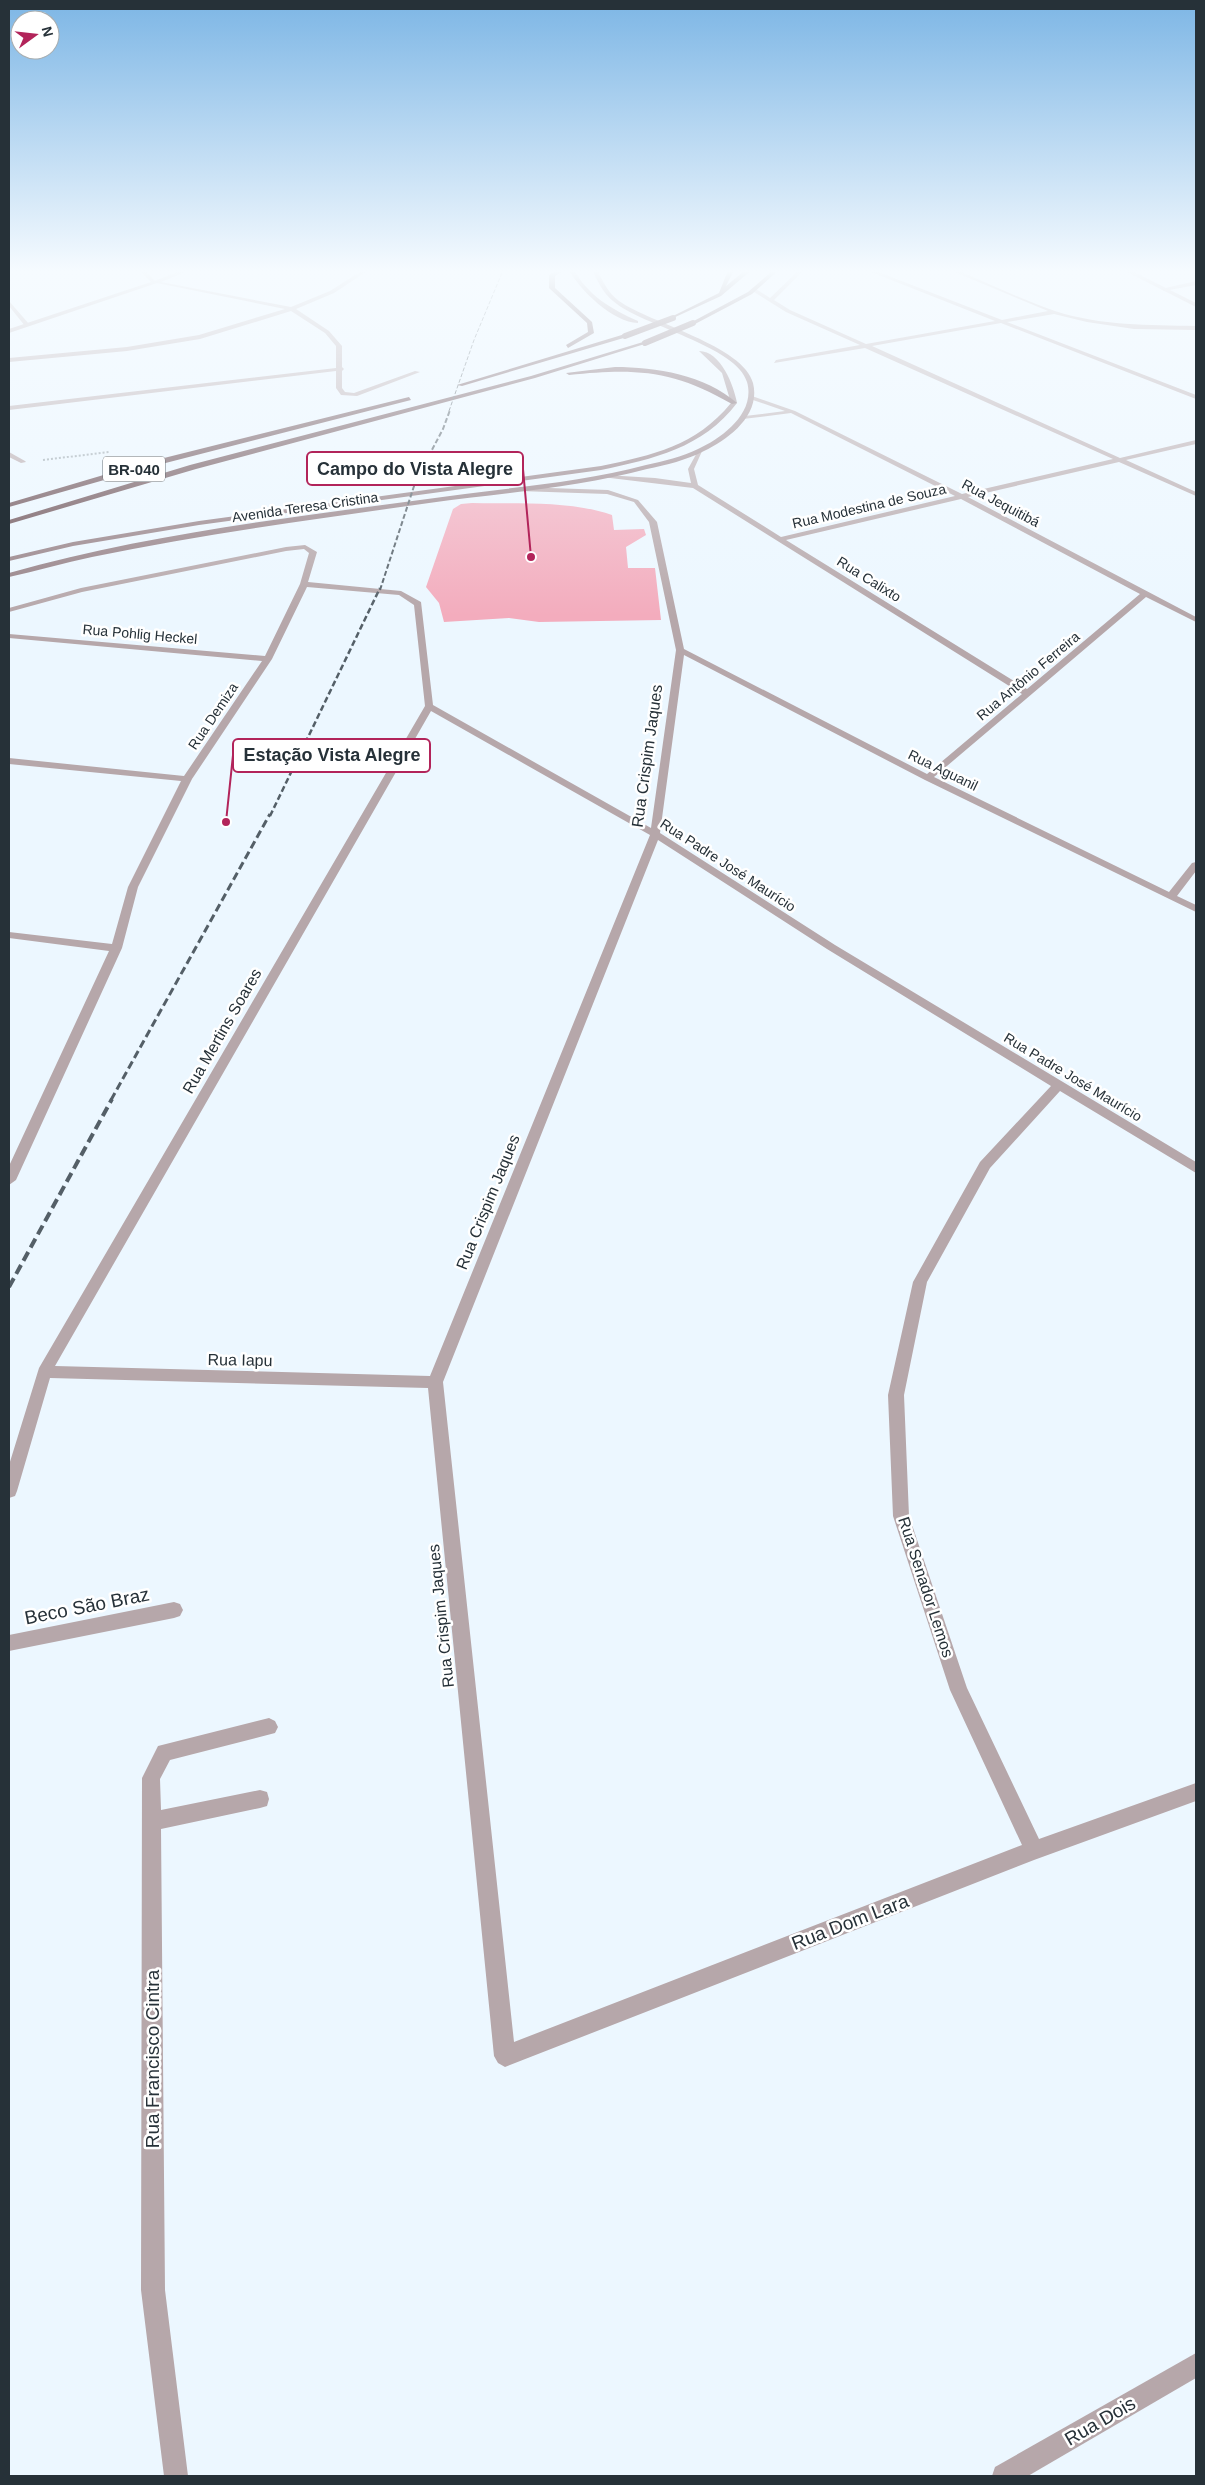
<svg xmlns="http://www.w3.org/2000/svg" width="1205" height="2485" viewBox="0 0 1205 2485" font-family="Arial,sans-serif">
	<rect width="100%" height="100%" fill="#ecf7ff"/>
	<path fill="#f3acbd" d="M472,503C517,504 568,500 612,515L614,530L644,529L646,535L626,547L628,568H655L661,620L539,622L509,618L444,622L439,603L426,587L453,509L461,504Z"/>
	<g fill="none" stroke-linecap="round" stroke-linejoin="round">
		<path stroke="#9da8af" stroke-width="2" stroke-dasharray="2 2" stroke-linecap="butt" d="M43,460L109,452"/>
		<g fill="#b6a7aa" fill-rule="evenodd">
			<path d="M1196,281V285L1164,291L1161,289Z"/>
			<path d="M174,1602L180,1604L183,1610L180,1616L174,1618L9,1651V1635Z"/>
			<path d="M269,1718L275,1721L278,1727L275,1733L170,1760L160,1779L161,1810L260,1790L267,1792L269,1799L267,1806L260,1808L161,1829L165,2290L188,2476H164L141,2290L142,1778L158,1746Z"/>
		</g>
		<g fill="#b6a7aa" fill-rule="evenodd">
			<path d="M187,268H195L161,282L291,307L330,291L366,268H372L334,293L296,309L329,331L342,346V367L344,369L342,371V388L345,392L354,393L415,371L420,372L357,396L341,395L336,388V371L9,410V406L336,368V346L325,333L291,311L200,339L127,351L9,362V358L127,347L199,335L285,309L152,282Z"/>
			<path d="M801,268H806L774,300L790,310L866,344L995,321L861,268H868L1002,320L1048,311L945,268H952C986,282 1020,299 1055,311C1101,326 1149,325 1196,326V330L1134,329L1087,322L1054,314L1007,322L1196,395V399L1001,323L872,346L1120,458L1196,440V444L1126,460L1196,492V496L1119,462L968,497L1196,617V622L1146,597L934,777L1169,892L1192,863L1196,862V871L1177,896L1196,905V912L925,780L684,655L660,833L835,945L1196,1162V1173L1060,1091L990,1168L927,1282L904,1395L909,1516L967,1688L1039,1839L1196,1783V1801L1034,1860L505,2067L498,2063L494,2056L428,1388L50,1378L17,1491L15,1496L9,1498V1465L39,1368L425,706L414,605L399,595L307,587L272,659L192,779L138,887L122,948L16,1180L9,1185V1166L109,951L9,938V932L112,944L128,887L181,781L9,764V758L184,776L262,661L9,638V634L265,656L300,584L309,553L304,549L286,551L82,592L9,612V608L81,588L286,547L305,545L317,552L308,582L401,591L421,602L433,705L651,828L676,650L649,522L634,502L607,494L520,491L517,489L520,487L608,490L638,500L657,522L684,649L927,774L1022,694L693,488L602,477L605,475L655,478L691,483L688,469L699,449H703L694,469L698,485L781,537L955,496L791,413L743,419L745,416L785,411L750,399L752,396L795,411L962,494L1113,459L865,348L774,363L776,360L860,345L786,312L751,290L756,289L770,298ZM961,499L1140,594L1027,689L786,540ZM431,711L650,835L430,1376L55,1366ZM658,840L827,949L1051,1086L980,1162L913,1282L888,1395L893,1516L950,1690L1022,1845L514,2042L443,1382Z"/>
			<path d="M1119,268H1126L1196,303V307Z"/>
			<path d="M9,301L29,324V326H25L9,306Z"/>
			<path d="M9,452L25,461L26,462L21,463L9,457Z"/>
			<path d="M1196,2353V2378L1028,2476H992L995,2467Z"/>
		</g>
		<path fill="#b6a7aa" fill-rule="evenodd" d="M142,268L157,283L9,333V329L151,282L137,268Z"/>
		<g fill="#968186" fill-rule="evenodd">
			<path d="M568,268H573C587,295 611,309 638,321V323C614,323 578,289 568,268Z"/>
			<path d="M591,268H596C602,280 608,293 619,301C650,323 744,346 753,383C761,415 729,439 704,451C687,460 666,465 647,469C576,488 501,493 429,503C316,519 203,534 92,557C64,563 36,571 9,577V573C157,531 312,515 465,494C525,486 587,481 646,465C664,461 682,457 698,449C722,438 756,413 747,382C737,346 642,326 613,301C603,293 597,280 591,268Z"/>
			<path d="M699,351C721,351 734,386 737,403C703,448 653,459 601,470L199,525L73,546L9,561V557L73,542L199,521L601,466C653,455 696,446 731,403L722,373Z"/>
		</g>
		<g fill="#6c5056" fill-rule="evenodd">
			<path d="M561,268H568L555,276V288L592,322L594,333L568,348L566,345L588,332L587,323L549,288V275Z"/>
			<path d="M729,268H735L726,286L748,268H754L721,296L671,319V317L719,293Z"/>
			<path d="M776,268H781L752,294L695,324L690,323L748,292Z"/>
			<path d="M625,334L627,337L462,386L457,385Z"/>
			<path d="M643,342L648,343L535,378L196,469L9,524V520L190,465L531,376Z"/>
			<path d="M615,367C656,367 705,375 737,403L732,404C673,370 636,368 569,375L566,373Z"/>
			<path d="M409,397L411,400L150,467L9,507V503L144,463Z"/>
		</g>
		<path stroke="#545f67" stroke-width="1" stroke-dasharray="4 2" stroke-linecap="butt" d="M449,411L474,340L504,268"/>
		<path stroke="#545f67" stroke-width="2" stroke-dasharray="5 2.5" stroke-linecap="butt" d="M380,590L416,480L443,429L450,410"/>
		<path stroke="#545f67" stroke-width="2.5" stroke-dasharray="6 3" stroke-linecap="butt" d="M270,816L380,588"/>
		<path stroke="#545f67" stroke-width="3" stroke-dasharray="8 4" stroke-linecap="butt" d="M111,1100L270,814"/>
		<path stroke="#545f67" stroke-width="4" stroke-dasharray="10 5" stroke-linecap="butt" d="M9,1287L112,1099"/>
		<g stroke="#6c5056" stroke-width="6">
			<path d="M625,336L673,318"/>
			<path d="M645,343L693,323"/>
		</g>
	</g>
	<linearGradient id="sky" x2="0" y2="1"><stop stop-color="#7db6e5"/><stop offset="0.44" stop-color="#f6fbff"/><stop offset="1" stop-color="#f6fbff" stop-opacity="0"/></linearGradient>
	<rect width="1205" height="616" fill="url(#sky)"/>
	<g text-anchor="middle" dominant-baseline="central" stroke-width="5" stroke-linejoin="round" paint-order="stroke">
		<g font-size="14" fill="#263138" stroke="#fff">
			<text transform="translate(1001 503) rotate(28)">Rua Jequitibá</text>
			<text transform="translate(869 506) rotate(-13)">Rua Modestina de Souza</text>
			<text transform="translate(305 507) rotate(-8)">Avenida Teresa Cristina</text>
			<text transform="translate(869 579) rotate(32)">Rua Calixto</text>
			<text transform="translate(140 634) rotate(5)">Rua Pohlig Heckel</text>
			<text transform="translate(1028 676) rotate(-40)">Rua Antônio Ferreira</text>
			<text transform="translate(213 716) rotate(-56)">Rua Demiza</text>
			<text transform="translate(943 770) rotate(26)">Rua Aguanil</text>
			<text transform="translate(728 865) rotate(33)">Rua Padre José Maurício</text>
			<text transform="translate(1073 1077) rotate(31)">Rua Padre José Maurício</text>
		</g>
		<rect fill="#fff" stroke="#676f74" stroke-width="1" x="103" y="456.5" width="62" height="25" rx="4"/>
		<g font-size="15" font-weight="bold" fill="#263138">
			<text x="134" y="469">BR-040</text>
		</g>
		<g font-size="16" fill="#263138" stroke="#fff">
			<text transform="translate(647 756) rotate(-82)">Rua Crispim Jaques</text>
			<text transform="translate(222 1031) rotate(-60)">Rua Mertins Soares</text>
			<text transform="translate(488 1202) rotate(-68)">Rua Crispim Jaques</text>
			<text transform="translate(240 1360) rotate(1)">Rua Iapu</text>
			<text transform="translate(926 1587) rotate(72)">Rua Senador Lemos</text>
			<text transform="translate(441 1616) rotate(-96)">Rua Crispim Jaques</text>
		</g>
		<g font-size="19" fill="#263138" stroke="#fff">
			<text transform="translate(87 1606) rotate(-11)">Beco São Braz</text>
			<text transform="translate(850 1922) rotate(-21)">Rua Dom Lara</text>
			<text transform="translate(152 2059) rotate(-90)">Rua Francisco Cintra</text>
			<text transform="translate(1100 2421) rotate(-30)">Rua Dois</text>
		</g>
	</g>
	<path fill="none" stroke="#b2245a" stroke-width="2" d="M531 557L523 469M226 822L233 755"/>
	<g fill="#b2245a" stroke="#fff" stroke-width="2">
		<circle cx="531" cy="557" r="5"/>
		<circle cx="226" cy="822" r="5"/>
	</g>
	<g fill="#fff" stroke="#b2245a" stroke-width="2">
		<rect x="307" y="452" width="216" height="33" rx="5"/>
		<rect x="233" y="739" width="197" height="33" rx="5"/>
	</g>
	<g font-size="18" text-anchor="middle" font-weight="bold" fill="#263138">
		<text x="415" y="475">Campo do Vista Alegre</text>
		<text x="332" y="761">Estação Vista Alegre</text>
	</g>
	<rect width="1205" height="2485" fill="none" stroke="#263138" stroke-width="20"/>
	<g transform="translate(35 35) rotate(75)"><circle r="24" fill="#ffffff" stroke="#a8adaf"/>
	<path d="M0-4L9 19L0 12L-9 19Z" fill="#b2245a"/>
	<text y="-8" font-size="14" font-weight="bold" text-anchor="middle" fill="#263138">N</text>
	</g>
</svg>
